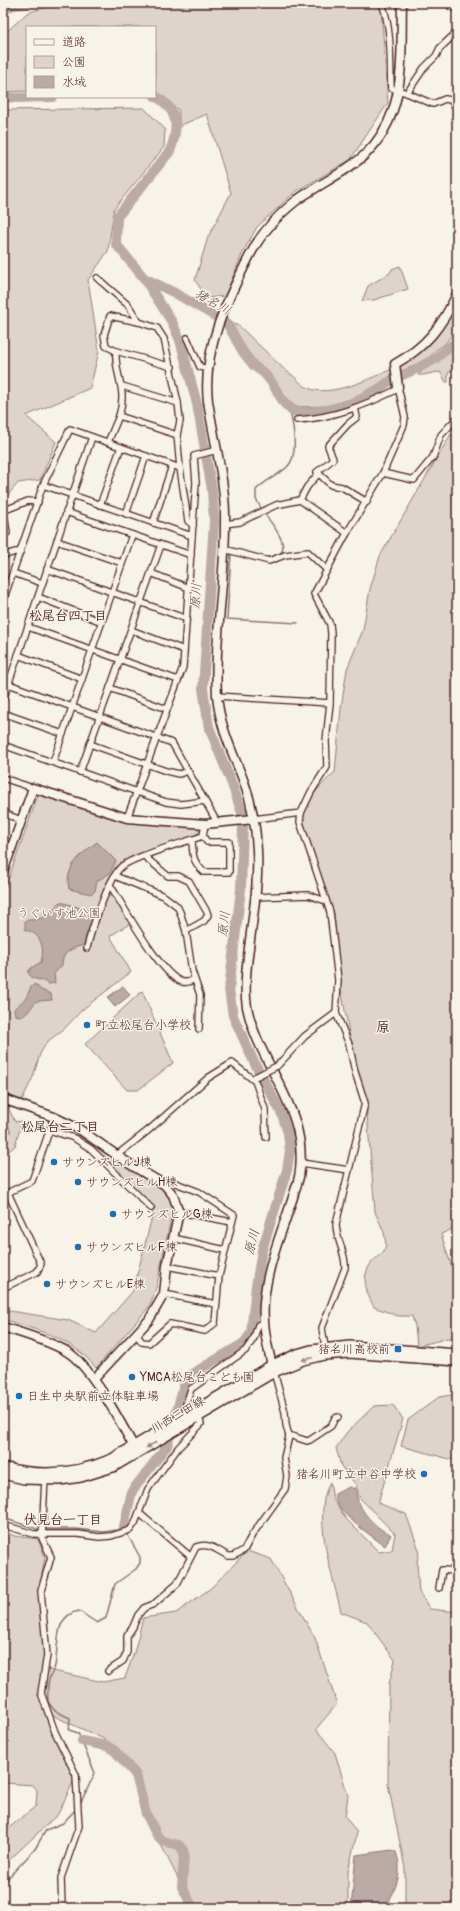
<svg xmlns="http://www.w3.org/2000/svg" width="460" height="1911" viewBox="0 0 460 1911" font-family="Pangolin,'Klee One',sans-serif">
	<rect width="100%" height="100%" fill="#f7f3e8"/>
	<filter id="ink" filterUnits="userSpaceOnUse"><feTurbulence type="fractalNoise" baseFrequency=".025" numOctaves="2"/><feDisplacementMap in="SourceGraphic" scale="8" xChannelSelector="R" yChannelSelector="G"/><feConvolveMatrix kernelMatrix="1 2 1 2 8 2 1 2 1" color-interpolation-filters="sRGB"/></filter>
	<g filter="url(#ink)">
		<g fill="#ded4cc" stroke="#947a7c">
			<path d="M59,3H377L381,7L388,103L350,160L295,192L257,227L243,252L225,296L207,298L195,280L208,237L231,193L207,114L179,126V110L155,93V27H27V91L7,92L3,89V35L27,13Z"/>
			<path d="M144,108L165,129L164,147L114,209L108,251L88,280L99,351L90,388L26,416L56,442L40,480L18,483L3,501V110Z"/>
			<path d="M400,266L408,289L374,300L362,301L368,286L390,273L392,269Z"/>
			<path d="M452,313L457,320V328L445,344L435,351L425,362L404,372L400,371L398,366C427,351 434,339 452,313Z"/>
			<path d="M229,322L239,326L286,371C295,375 299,384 308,388C330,398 372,378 392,369L393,376L358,397L326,406L296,407L287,399L273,379L256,363L240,342Z"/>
			<path d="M457,343V367L448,373V382H446L440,372C432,372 426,376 418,375L424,369L443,357L447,350Z"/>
			<path d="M451,434L457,439V1227L441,1234L457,1283V1336L417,1346L415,1326L412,1316H398L374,1307C362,1286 360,1267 383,1253L386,1245L384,1232L375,1212L366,1101L356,1070L340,984L334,913L302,826C305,800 317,789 335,772L341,708L347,669L363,630L370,589L380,556Z"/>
			<path d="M42,794L124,822L199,826L200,831L194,836L127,860L117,867L109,881L131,923L110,936L131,972L83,1009L64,1029L47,1042L40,1054L33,1077L22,1100L3,1093V894L36,801L38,795Z"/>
			<path d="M142,991L173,1063L138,1090H127L85,1044Z"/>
			<path d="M3,1104L7,1105L15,1122L22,1121L15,1146L3,1156V1135L11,1132L5,1118L3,1119Z"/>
			<path d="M77,1132L162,1187L171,1201L172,1213L156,1289L149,1307L96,1368C70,1336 40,1332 3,1319V1310L68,1320L96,1333L133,1291L154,1209L153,1206L111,1164L76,1134Z"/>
			<path d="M457,1394V1461L401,1446L408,1420L439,1397Z"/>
			<path d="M393,1405L403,1419L378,1503L406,1514L419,1550L417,1563L419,1592L430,1609L457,1612V1908H405V1868L388,1784L389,1684L395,1660L367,1622L341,1612C333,1576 318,1536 324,1499C325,1493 328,1487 330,1482L333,1499L346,1519L379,1552L392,1550L395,1534L359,1497L356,1485L341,1466L336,1448L347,1432L374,1406Z"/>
			<path d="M3,1530L14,1536L38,1539L45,1557L40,1587L43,1630L49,1670L103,1682L125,1678L134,1653L143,1618L176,1613L211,1588L247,1551L271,1559L315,1638L337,1704L316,1729L335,1753L348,1796L345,1816L357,1833L348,1871V1908H193L149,1821L142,1790L134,1775L104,1739L45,1712L74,1780L58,1814L3,1866V1837L11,1826L36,1806L37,1790L33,1785L3,1783Z"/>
		</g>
		<g fill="#bcaaa7" stroke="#8e7275">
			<path d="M97,842L116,861L110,873L97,881L95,891L91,894L69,889C64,867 81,854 97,842Z"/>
			<path d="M61,902L90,911L95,913V917L86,935L84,945C73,948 62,951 62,965L54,974L55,983L48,984C42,978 32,982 28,972L31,968L41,962C45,947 41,933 25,930V922C29,918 32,921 37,919C46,918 54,910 58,903Z"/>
			<path d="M35,984L41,990L51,994L52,1000L37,1001C29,1008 28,1019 15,1015L14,1009L26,998L31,987Z"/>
			<path d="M123,986L130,995L115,1007L107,998Z"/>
			<path d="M349,1487L356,1489C356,1505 369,1521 382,1530C385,1532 388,1532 391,1535L385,1546C372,1536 333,1511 335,1494Z"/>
			<path d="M392,1850L396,1852C404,1874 395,1888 386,1908H351L356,1855Z"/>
		</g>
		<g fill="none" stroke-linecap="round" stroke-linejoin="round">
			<g stroke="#8e7275" stroke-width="1.5">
				<path d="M262,510L256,499V490C264,481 277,476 286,468C300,457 293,423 289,408"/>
				<path d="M264,513C273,525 301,558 265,557"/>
				<path d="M231,553L227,619L298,623"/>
				<path d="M3,1518L37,1529H76L104,1532L117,1530L124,1526L125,1530"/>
				<path d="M80,1804L95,1773L78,1733L69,1730L70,1718L55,1711L48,1702C48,1695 47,1687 49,1680C50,1675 54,1671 55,1666C59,1647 53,1615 79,1611L97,1623L106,1618L115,1584L136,1569L140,1563V1557L127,1534"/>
				<path d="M3,1886L8,1878L35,1849L46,1830L63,1823L76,1809"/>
			</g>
			<g stroke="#bcaaa7" stroke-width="10">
				<path d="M3,10L13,5L28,3"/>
				<path d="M3,96L14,98L53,97"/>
				<path d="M155,96C179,109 179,128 170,151L117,217L116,244L144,278L173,292L227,323L243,352L254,366L264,373L272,383L284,403L292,411L301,412L322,411L346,406L377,390L393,379L412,371L435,359L457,341"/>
				<path d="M124,1526L132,1491L167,1446L185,1382L192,1374L244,1343L251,1333L256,1286L262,1250L287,1170L290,1151L288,1133L281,1112L254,1062L233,1016L229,989L241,889L243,826L242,813L232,784L209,727L203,689L214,521L212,490L197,404L180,340L172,322L144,278"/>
				<path d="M82,1741L107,1746L115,1751L136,1775L146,1814L158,1837L162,1841L179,1845L183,1850L184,1855L182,1887L193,1908"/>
			</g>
			<defs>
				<g id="street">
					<path d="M382,3C392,30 390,60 391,88L407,93L433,104L445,99L451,100L457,110"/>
					<path d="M451,7L457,9"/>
					<path d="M407,93L424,68L436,56L440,48L457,32"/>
					<path d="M97,278L128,305L139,322L110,316L104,335L106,346L116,351C114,375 128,388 119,416L177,435L180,468L188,521L193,525"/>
					<path d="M139,322L157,328L164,339L178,403L180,421L177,435"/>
					<path d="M187,338L200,367L208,369"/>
					<path d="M116,351L172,367"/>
					<path d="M122,386L178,403"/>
					<path d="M355,408L357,417L348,424L328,446L333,459L317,472L331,485L342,487L367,502"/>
					<path d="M297,420C333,418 366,405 398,389"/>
					<path d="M108,442L119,416"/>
					<path d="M383,473L414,480L433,457L441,435L457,418"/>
					<path d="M43,485L192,536L196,483L194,456L217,450"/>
					<path d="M300,500L307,487L319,473"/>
					<path d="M100,505L121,447"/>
					<path d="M66,512L191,555"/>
					<path d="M126,514L146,456"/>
					<path d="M153,523L172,466"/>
					<path d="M225,524L240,522L276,505L300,500L347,533L383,473L404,425L405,417L398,387"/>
					<path d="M3,535L7,533L4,513L5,510L28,501L38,502"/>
					<path d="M57,541L122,563"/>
					<path d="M224,549L269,561L285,555L308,552L327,570"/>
					<path d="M3,556L15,552H20"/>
					<path d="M47,569L187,619"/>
					<path d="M13,573L42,583"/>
					<path d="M151,573L189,588"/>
					<path d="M38,597L102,622"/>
					<path d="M3,601L43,485L70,429L180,468"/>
					<path d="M28,627L178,680"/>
					<path d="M131,630L184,650"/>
					<path d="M18,655L82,679"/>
					<path d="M3,682L172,743L218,824"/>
					<path d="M110,688L167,709"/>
					<path d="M217,696L330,703"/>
					<path d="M3,700L92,437"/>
					<path d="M3,713L63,734"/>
					<path d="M90,744L166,771L179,774L188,771"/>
					<path d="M3,745L166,802L181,804L205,801"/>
					<path d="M53,762L132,535"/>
					<path d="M80,772L161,545"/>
					<path d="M3,778L33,788"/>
					<path d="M3,813L21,820"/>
					<path d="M127,818L183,667L192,536"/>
					<path d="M254,819L301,813"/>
					<path d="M192,840C193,855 192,861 204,872H229V842H207L203,836"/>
					<path d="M144,856L168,876H178L189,881L207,912L208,915L204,921L186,931"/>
					<path d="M115,876L164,896L177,906L180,912L186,931L192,971L200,995L199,1029"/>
					<path d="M110,885C123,905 162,978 183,982C187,983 191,981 194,979"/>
					<path d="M254,897L308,895L326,901"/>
					<path d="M87,948C91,930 108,881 120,868C130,857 186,842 203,836L205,824"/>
					<path d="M277,1066L305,1036L336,1013"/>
					<path d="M49,1130L74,1138L91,1149L151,1208"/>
					<path d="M117,1155L150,1129L208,1078L232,1063L255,1081L265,1109L266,1137"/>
					<path d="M301,1163L349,1170"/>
					<path d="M3,1195L32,1181L54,1117"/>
					<path d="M179,1212L232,1222"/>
					<path d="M173,1238L225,1250"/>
					<path d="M167,1266L219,1276"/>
					<path d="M3,1288L37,1272L41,1264L8,1193"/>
					<path d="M164,1294L216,1304"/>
					<path d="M136,1334L142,1342L149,1343L170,1324L205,1331L215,1323L219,1276L234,1215L199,1192L168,1180L165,1185"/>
					<path d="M325,1347L322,1328L345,1268C346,1252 336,1240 336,1224L365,1103L355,1072L349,1044L336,1013L338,980L330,912L300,822L301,813L311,792L327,767L326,741L330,703L331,633L330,624L314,594L347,533"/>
					<path d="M185,1417L186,1404L191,1389L246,1350L254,1338L258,1325L265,1322"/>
					<path d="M289,1435L307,1441L310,1440L331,1426L335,1418L338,1417"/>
					<path d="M45,1478L42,1538L51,1557L41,1591L47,1655L41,1693L55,1732L76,1775L78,1811L79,1826L61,1878L62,1908"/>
					<path d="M139,1513L190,1556"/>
					<path d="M3,1525L34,1534H78L99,1537L111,1536L130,1530L135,1523L148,1489L178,1448L201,1424L198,1414"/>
					<path d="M439,1588L442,1570L457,1571"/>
					<path d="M108,1671L123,1661L127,1652V1636L133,1627L138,1615L144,1608L154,1604L177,1584L196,1547C209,1542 217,1550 228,1556H233L244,1550L252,1535L285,1489L287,1476L284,1458L289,1436L286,1425L285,1412L274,1372"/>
				</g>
				<g id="secondary">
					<path d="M398,387L395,364C426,347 442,326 457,294"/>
					<path d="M3,872L33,788L127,818L205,824L254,819"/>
					<path d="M3,1099L54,1117L79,1129L128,1163L165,1185L173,1195L179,1212L167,1266L164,1294L149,1320L94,1379"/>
					<path d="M3,1327C24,1334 47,1340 66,1351C91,1365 122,1425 136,1451"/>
					<path d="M273,1370C268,1348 262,1326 264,1303C267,1260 288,1219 299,1177C311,1110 259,1067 247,1007C244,990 246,972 248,956C252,921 259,885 257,850C256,827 252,804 244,782C233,753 220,728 217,696C214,639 225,581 225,523C226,482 214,442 208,401C202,350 227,300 250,255C261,233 278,215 297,200C338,171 375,163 393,110C404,79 401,37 402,3"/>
				</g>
				<g id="primary">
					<path d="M3,1467C40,1477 77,1474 112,1459L272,1365L297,1354L311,1350L350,1346L457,1354"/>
					<path d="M3,1474L24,1479L60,1480L81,1477L113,1467L274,1372L303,1360L324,1355L349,1353L457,1361"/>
				</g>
			</defs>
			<use href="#street" stroke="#4a1f2b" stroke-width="8"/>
			<use href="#secondary" stroke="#4a1f2b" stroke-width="11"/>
			<use href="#primary" stroke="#4a1f2b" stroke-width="12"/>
			<use href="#street" stroke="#f7f3e8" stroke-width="5.5"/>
			<use href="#secondary" stroke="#f7f3e8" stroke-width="8"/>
			<use href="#primary" stroke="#f7f3e8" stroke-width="9"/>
			<defs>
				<path id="street-bridge" d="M255,1077L277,1066"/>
			</defs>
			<use href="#street-bridge" stroke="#4a1f2b" stroke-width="8" stroke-linecap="butt"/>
			<use href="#street-bridge" stroke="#f7f3e8" stroke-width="5.5"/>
		</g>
		<defs><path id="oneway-solid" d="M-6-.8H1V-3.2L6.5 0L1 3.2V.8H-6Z"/></defs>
		<g fill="#a0898a">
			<use href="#oneway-solid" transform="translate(307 1359) rotate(165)"/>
			<use href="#oneway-solid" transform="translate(151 1445) rotate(149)"/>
		</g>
	</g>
	<g fill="#1f6fb2" stroke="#f7f3e8" stroke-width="1.5">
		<circle cx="87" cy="1025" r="4"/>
		<circle cx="54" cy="1162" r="4"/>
		<circle cx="78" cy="1182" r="4"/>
		<circle cx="113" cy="1214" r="4"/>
		<circle cx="78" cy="1247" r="4"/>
		<circle cx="47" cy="1284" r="4"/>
		<rect x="394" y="1345" width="8" height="8" rx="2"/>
		<circle cx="132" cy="1377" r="4"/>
		<circle cx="19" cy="1396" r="4"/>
		<circle cx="424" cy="1474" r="4"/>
	</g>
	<g text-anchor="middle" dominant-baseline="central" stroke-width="3" stroke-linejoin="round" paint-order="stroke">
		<g font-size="12" fill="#6f4c53" stroke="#f7f3e8">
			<text x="59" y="913">うぐいす池公園</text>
		</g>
		<g font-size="12" fill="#4a1f2b" stroke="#f7f3e8" text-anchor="start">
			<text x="95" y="1025">町立松尾台小学校</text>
			<text x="62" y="1162">サウンズヒルJ棟</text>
			<text x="86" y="1182">サウンズヒルH棟</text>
			<text x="121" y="1214">サウンズヒルG棟</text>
			<text x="86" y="1247">サウンズヒルF棟</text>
			<text x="55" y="1284">サウンズヒルE棟</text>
			<text x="390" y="1349" text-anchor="end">猪名川高校前</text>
			<text x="140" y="1377">YMCA松尾台こども園</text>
			<text x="27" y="1396">日生中央駅前立体駐車場</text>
			<text x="416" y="1474" text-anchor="end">猪名川町立中谷中学校</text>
		</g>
		<g font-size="12" fill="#4a1f2b" stroke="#f7f3e8">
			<text transform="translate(178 1415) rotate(-31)">川西三田線</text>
		</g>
		<g font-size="13" font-style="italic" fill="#6c4950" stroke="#f7f3e8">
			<text transform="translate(213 302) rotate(30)">猪名川</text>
			<text transform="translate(196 596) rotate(-86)">原川</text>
			<text transform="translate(224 924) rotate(-83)">原川</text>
			<text transform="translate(252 1242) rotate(-76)">原川</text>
		</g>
		<g font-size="13" font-weight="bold" fill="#4a1f2b" stroke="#f7f3e8">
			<text x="68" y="616">松尾台四丁目</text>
			<text x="60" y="1127">松尾台二丁目</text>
			<text x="63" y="1520">伏見台一丁目</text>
		</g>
		<g font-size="14" font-weight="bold" fill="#4a1f2b" stroke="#f7f3e8">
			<text x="383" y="1027">原</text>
		</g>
	</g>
	<rect width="460" height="1911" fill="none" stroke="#f7f3e8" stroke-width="16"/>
	<rect x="8" y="8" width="444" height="1895" fill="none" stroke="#4a1f2b" stroke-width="1.5" filter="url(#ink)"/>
	<rect x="26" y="26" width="130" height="72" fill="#f7f3e8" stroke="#b29e9c"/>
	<rect x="34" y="39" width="20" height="6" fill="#f7f3e8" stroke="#b29e9c"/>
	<text x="62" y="46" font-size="12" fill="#4a1f2b">道路</text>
	<rect x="34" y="56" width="20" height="12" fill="#ded4cc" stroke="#b29e9c"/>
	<text x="62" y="66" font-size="12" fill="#4a1f2b">公園</text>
	<rect x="34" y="76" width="20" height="12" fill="#bcaaa7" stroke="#b29e9c"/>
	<text x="62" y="86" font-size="12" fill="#4a1f2b">水域</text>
</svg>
